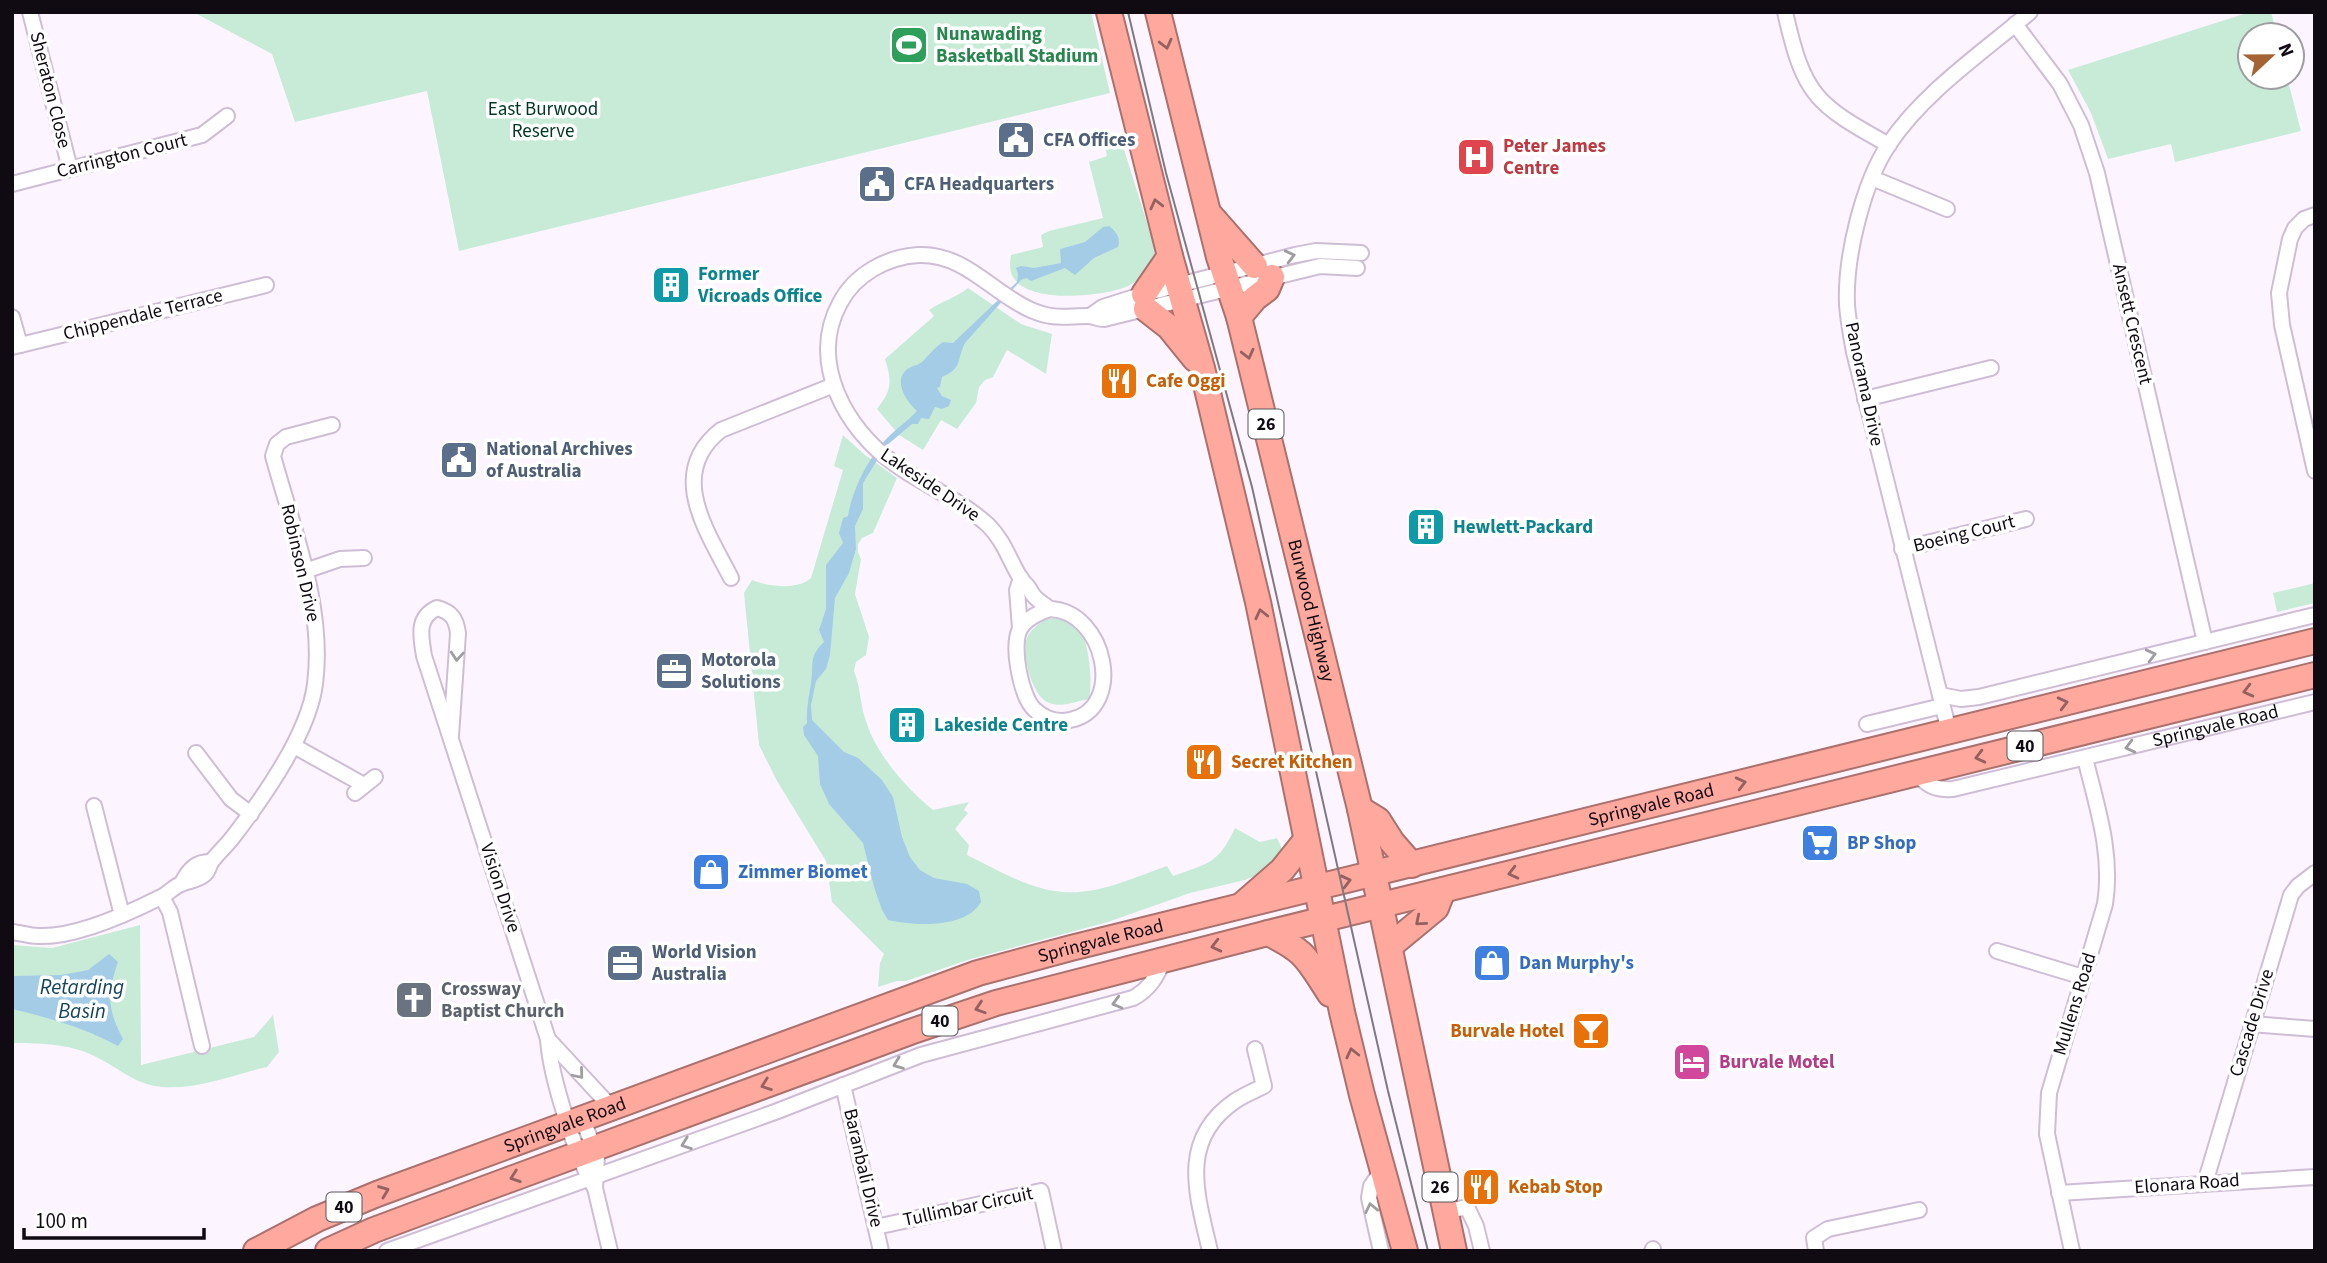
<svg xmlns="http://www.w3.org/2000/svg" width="2327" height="1263" viewBox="0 0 2327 1263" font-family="'Source Sans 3',sans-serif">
	<rect width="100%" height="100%" fill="#fcf5ff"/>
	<g fill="#c8ebd8">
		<path d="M193,12H1091L1110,93L459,251L427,91L295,122L272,54Z"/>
		<path d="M2250,12H2271L2277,35H2250V77H2287L2301,131L2175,162L2171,144L2108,159L2091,113L2068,70Z"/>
		<path d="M1121,140L1155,248C1155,263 1141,280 1128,286C1104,297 1028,304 1013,277C1009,271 1010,262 1011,255L1043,247L1041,235L1049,231L1103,218L1089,162L1107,156L1104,142Z"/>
		<path d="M968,288L1021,324L1052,334L1046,374L1007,350L993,377L985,380L979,387L976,403L957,429L941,420L923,450L899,435L877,409C892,390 892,382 885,359L934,316L929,310C942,301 955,298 968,288Z"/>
		<path d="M843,435L865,455L897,478L873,533L862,538L858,544V552L861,559L855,594L869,637L866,655L856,662L854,671C861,688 860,707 867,724C877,755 908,790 933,810L969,802L964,810L968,813L955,829L969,845L967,855C996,869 1030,890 1063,892C1098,895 1135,877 1167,866L1173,876C1209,863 1218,864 1235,828L1260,842L1277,838L1283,851L1281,856L1263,872L1245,880L1190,893L1108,922L971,959L906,981H897L878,987L880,963L884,954L832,902L826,861L777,781L759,745L744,593L752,580C768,587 798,590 811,578L843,470L834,466Z"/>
		<path d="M2315,583V603L2277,612L2273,593Z"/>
		<path d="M1061,618C1066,621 1073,623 1077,626C1089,637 1093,683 1089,699C1075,701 1062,709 1047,702C1032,695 1021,653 1027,638C1030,630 1039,624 1045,619Z"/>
		<path d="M140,925L141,1065L254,1037L273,1015L279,1052L267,1067C231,1075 187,1094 150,1085C131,1080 119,1069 102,1060C75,1044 43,1043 12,1043V945L52,948Z"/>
	</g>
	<g fill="#a5cce6">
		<path d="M1109,226C1116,231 1121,238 1118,247L1094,258L1075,275L1065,268L1031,281L1026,278L1021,280L965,343C956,361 963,368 942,377L940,387L937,388L942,396L951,400L949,406L942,409L935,407L929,419L921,418L918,424H912L886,446L863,483V509L855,526L856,549L849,573L835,598L830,655L826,669L816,681L811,705L812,720L844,752L858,758L882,780L893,797L902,837L910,857L920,870L934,878L967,884L979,891L981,902C966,929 914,926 888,920L882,910L874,887L863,843L829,804L820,784L818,756L804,735L803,727L807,723C806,709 809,697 811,683C814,664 808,657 824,642L819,630L826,609V565L843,543L839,533L843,518L848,516C852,491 865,465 881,445C891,432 907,422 917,411C907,402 893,382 906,370C910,366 917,366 922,362C929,355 934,348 943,342L953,343L1017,282L1018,274L1016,268L1021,266L1034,268L1061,263L1060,249L1085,242L1103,227Z"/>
		<path d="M109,954L118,962C107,993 107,1009 123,1039L118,1046C85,1028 50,1018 12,1009V976L61,975L88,970Z"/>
	</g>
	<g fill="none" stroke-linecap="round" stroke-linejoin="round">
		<defs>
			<g id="street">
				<path d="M30,12L70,169"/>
				<path d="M1785,12C1804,96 1815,104 1889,145"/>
				<path d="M2015,24L2060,84L2081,125L2097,173L2205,642"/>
				<path d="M1872,178L1947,209"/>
				<path d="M12,184L202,135L227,116"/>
				<path d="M2315,215L2304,219L2295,228L2290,239L2279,293L2282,325L2315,471"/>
				<path d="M1090,316L1103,307L1144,294L1295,255L1316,251L1361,253"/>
				<path d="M12,317L20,345"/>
				<path d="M12,347L266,285"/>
				<path d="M1865,399L1991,368"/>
				<path d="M1902,549L2026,519"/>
				<path d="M305,571L340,559L364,558"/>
				<path d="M731,578C707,531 666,473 721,430L834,385"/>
				<path d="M1050,609C1045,605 1038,601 1034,596C1030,592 1032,592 1028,587C1026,584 1023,582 1021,579C1009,560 1005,542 988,525C962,501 924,485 895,464C845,429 808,361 840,303C855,274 887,257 918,255C965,253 992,293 1031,310C1054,320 1065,316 1088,316C1093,316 1098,319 1104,319L1320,266L1357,268"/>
				<path d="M1050,609C1106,611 1126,709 1070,720C1057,723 1045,719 1035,710C1021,698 1011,646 1020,629C1026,619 1039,612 1050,609Z"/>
				<path d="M1020,628L1017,590L1021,578"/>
				<path d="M1940,695L1961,699L1979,697L2315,615"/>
				<path d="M1867,724L1942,706"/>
				<path d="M1949,731L1854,352C1851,336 1848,320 1847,304C1845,257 1863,183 1889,144C1924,92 1982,53 2030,12"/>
				<path d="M451,736L458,633C456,619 452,612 437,608C416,618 421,636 424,656L548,1039C550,1075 576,1158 595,1188"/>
				<path d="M294,746L364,785"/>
				<path d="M196,753L231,799L251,814"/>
				<path id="s1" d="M1916,773C1927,786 1936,790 1953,789L2315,702"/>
				<path d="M355,793L375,777"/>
				<path d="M94,806L122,915"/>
				<path d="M182,883C188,870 196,861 211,862"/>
				<path d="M162,897L170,912L202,1046"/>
				<path d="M12,932C21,933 30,936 38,936C75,938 127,914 159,898C167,895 173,887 181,884C190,880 197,881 205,874C209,870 209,865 212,861C218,853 227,845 233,837C263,798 309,734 315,684C325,608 293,529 273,456L277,444L286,437L332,425"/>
				<path d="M1997,951L2083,977"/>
				<path d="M2251,1024L2315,1029"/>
				<path d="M548,1039L611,1107"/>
				<path d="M843,1085L881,1251"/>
				<path d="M582,1117L597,1157L595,1188L610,1251"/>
				<path d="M2205,1183L2291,895L2298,886L2315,873"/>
				<path d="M2059,1193L2315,1177"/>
				<path d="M1445,1212L1467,1207L1476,1226L1482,1251"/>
				<path d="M876,1227L1041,1191L1054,1251"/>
				<path d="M387,1251L775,1112L921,1055L1133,998C1150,989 1157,976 1164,959"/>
				<path d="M1210,1251C1197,1195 1178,1140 1235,1101C1244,1095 1254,1091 1264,1086L1255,1049"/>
				<path d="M1381,1251L1369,1198L1371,1186L1383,1169"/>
				<path d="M1652,1251L1653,1249"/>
				<path d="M1816,1251L1814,1238L1828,1229L1919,1210"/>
				<path d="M2072,1251L2047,1134L2049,1093L2105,904C2113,854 2097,807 2085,758"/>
			</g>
			<g id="highway">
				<path d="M1109,12L1170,256L1202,368L1258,602L1342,1012L1362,1095L1405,1251"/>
				<path id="s2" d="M1158,12L1219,257L1239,317L1360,809L1454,1251"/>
				<path d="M1211,216L1255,266"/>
				<path d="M1144,294L1170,256"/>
				<path d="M1146,309L1169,327L1195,359"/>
				<path d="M1239,317L1255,298L1267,289L1272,277"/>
				<path d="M1360,809L1378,820L1392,842L1412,865"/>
				<path d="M1243,904L1282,870L1306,840"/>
				<path d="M1268,933C1307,952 1307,959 1330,994"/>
				<path d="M1390,946L1436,908L1443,890"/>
				<path id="s3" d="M256,1251L317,1219L377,1194L978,973L1071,948L2315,641"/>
				<path d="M328,1251L374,1230L473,1193L910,1032L996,1003L1268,933L2315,675"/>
			</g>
		</defs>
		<use href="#street" stroke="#cebed5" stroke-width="18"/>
		<use href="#highway" stroke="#ab716d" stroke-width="28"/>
		<use href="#street" stroke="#fff" stroke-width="14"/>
		<use href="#highway" stroke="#fea89e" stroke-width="24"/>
		<path stroke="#7f7982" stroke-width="2" d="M1128,12L1166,173L1252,487L1388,1091L1428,1251"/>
	</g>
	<defs><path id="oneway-chevron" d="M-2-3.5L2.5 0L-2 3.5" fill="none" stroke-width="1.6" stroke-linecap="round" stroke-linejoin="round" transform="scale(1.75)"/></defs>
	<g stroke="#93615f">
		<use href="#oneway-chevron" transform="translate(1166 44) rotate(76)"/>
		<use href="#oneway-chevron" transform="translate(1156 204) rotate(-104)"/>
		<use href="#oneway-chevron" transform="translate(1248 354) rotate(76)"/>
		<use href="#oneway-chevron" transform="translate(1261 614) rotate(-103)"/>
		<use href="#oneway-chevron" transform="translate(2248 691) rotate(166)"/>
		<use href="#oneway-chevron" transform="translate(2063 703) rotate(-14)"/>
		<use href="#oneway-chevron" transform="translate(1980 757) rotate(166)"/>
		<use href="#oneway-chevron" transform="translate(1741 783) rotate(-14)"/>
		<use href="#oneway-chevron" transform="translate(1513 873) rotate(166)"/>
		<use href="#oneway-chevron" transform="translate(1346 881) rotate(-14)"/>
		<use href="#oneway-chevron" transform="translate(1420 921) rotate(140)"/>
		<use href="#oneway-chevron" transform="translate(1216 946) rotate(166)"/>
		<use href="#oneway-chevron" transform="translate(980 1008) rotate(162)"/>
		<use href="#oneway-chevron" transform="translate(1352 1053) rotate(-103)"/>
		<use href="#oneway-chevron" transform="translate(766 1085) rotate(160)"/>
		<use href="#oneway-chevron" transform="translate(515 1177) rotate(161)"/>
		<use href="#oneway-chevron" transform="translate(384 1191) rotate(-21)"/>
	</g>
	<g stroke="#9f9da0">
		<use href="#oneway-chevron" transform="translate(1290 256) rotate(-14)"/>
		<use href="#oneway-chevron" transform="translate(2151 655) rotate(-14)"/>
		<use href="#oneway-chevron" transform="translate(457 656) rotate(94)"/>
		<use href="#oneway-chevron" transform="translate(2130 747) rotate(166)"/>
		<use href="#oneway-chevron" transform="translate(1117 1003) rotate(165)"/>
		<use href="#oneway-chevron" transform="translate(898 1064) rotate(159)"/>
		<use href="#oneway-chevron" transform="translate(579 1074) rotate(50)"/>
		<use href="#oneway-chevron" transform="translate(686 1144) rotate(160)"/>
		<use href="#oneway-chevron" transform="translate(1371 1208) rotate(-102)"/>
	</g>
	<defs>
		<symbol id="stadium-square" viewBox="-11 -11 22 22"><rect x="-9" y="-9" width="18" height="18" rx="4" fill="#2e9e5b" stroke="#fff"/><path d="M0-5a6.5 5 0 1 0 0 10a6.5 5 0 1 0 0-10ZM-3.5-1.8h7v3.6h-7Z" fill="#fff"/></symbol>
		<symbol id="civic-square" viewBox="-11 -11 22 22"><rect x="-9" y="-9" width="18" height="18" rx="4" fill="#5c6f8a" stroke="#fff"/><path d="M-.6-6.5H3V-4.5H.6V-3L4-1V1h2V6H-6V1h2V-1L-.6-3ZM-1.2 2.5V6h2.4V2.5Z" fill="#fff"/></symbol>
		<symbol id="hospital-square" viewBox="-11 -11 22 22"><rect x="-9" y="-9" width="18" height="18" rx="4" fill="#e0444e" stroke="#fff"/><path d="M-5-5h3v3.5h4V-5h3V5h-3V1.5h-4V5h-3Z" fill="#fff"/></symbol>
		<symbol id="building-square" viewBox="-11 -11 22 22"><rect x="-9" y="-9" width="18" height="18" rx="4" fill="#0f9aa8" stroke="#fff"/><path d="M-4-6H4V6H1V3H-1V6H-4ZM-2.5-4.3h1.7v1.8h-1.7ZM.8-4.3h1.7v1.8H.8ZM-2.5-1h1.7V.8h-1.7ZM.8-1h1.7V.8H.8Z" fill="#fff"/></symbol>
		<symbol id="restaurant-square" viewBox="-11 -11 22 22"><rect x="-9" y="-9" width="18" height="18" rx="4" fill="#e8710a" stroke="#fff"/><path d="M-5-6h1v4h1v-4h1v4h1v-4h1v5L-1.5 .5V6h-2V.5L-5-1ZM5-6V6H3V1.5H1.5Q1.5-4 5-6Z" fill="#fff"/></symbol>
		<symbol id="office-square" viewBox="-11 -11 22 22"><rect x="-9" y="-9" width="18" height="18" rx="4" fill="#5c6f8a" stroke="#fff"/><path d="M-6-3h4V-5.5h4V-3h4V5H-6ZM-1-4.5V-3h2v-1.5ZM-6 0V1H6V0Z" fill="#fff"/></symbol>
		<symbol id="supermarket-square" viewBox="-11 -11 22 22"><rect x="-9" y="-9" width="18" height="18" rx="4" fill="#3f7fe0" stroke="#fff"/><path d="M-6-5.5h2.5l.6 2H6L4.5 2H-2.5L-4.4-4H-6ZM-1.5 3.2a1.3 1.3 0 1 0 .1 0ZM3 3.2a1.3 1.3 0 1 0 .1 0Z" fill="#fff"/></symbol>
		<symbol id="shop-square" viewBox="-11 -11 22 22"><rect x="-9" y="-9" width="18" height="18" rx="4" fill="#3f7fe0" stroke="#fff"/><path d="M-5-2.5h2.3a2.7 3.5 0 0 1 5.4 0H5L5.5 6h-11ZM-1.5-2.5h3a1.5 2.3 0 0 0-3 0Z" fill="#fff"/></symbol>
		<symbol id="church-square" viewBox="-11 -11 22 22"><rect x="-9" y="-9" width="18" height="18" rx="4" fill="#6b7280" stroke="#fff"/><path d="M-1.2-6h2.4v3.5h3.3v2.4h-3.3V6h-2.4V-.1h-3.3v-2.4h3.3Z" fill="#fff"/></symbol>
		<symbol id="bar-square" viewBox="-11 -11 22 22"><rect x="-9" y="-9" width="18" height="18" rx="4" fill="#e8710a" stroke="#fff"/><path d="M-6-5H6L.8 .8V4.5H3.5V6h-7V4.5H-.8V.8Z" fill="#fff"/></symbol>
		<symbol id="hotel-square" viewBox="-11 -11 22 22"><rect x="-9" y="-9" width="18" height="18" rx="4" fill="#d1479c" stroke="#fff"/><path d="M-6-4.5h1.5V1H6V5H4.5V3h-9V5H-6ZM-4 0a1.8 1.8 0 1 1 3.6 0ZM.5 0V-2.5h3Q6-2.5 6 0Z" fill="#fff"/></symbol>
	</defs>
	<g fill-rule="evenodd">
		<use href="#stadium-square" x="887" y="23" width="44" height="44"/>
		<use href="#civic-square" x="994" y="118" width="44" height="44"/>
		<use href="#hospital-square" x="1454" y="135" width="44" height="44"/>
		<use href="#civic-square" x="855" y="162" width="44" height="44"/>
		<use href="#building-square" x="649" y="263" width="44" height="44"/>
		<use href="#restaurant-square" x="1097" y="359" width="44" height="44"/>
		<use href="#civic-square" x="437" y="438" width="44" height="44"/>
		<use href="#building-square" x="1404" y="505" width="44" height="44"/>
		<use href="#office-square" x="652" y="649" width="44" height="44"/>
		<use href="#building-square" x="885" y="703" width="44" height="44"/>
		<use href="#restaurant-square" x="1182" y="740" width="44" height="44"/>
		<use href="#supermarket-square" x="1798" y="821" width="44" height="44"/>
		<use href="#shop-square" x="689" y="850" width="44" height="44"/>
		<use href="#office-square" x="603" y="941" width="44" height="44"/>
		<use href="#shop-square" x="1470" y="941" width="44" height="44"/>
		<use href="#church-square" x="392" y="978" width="44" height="44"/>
		<use href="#bar-square" x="1569" y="1009" width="44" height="44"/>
		<use href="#hotel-square" x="1670" y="1040" width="44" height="44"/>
		<use href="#restaurant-square" x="1459" y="1165" width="44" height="44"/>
	</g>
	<g text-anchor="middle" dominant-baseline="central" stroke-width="7" stroke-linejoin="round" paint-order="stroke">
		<g fill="#fff" stroke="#585459" stroke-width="2">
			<rect x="1248.5" y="409.5" width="35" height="29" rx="5"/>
			<rect x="2007.5" y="731.5" width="35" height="29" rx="5"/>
			<rect x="922.5" y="1006.5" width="35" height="29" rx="5"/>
			<rect x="1422.5" y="1172.5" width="35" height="29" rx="5"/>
			<rect x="326.5" y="1192.5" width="35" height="29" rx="5"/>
		</g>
		<g font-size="18" font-weight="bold" fill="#100a12">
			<text x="1266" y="424">26</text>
			<text x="2025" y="746">40</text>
			<text x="940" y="1021">40</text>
			<text x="1440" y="1187">26</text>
			<text x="344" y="1207">40</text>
		</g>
		<g font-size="19" font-weight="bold" fill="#27864d" stroke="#fff" text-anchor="start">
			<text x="936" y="34">Nunawading<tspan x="936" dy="22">Basketball Stadium</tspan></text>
		</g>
		<g font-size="19" fill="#100a12" stroke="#fff">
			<text transform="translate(50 90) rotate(76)">Sheraton Close</text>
			<text transform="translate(122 156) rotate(-14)">Carrington Court</text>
			<text transform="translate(143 315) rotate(-14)">Chippendale Terrace</text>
			<text transform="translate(2132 324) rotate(77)">Ansett Crescent</text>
			<text transform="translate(1864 384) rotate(78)">Panorama Drive</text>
			<text transform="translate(930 485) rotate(34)">Lakeside Drive</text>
			<text transform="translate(1964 534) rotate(-14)">Boeing Court</text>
			<text transform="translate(300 563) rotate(77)">Robinson Drive</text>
			<text stroke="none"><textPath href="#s2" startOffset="618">Burwood Highway</textPath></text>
			<text stroke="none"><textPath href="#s1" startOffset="312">Springvale Road</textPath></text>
			<text stroke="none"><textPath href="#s3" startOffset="1468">Springvale Road</textPath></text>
			<text transform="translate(500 888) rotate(72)">Vision Drive</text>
			<text stroke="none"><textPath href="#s3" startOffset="901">Springvale Road</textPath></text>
			<text transform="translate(2075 1004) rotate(-73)">Mullens Road</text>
			<text transform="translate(2252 1023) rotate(-73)">Cascade Drive</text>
			<text stroke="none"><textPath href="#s3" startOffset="334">Springvale Road</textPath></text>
			<text transform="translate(863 1168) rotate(77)">Baranbali Drive</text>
			<text transform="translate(2187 1184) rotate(-4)">Elonara Road</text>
			<text transform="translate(968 1207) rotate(-12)">Tullimbar Circuit</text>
		</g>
		<g font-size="19" fill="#003722" stroke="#fff">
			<text x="543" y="109">East Burwood<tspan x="543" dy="22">Reserve</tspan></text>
		</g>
		<g font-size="19" font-weight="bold" fill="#4e5e75" stroke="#fff" text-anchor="start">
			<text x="1043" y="140">CFA Offices</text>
			<text x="904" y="184">CFA Headquarters</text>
			<text x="486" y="449">National Archives<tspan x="486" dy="22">of Australia</tspan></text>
			<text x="701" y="660">Motorola<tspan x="701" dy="22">Solutions</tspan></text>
			<text x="652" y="952">World Vision<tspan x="652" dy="22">Australia</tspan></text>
		</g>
		<g font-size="19" font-weight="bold" fill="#be3a42" stroke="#fff" text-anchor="start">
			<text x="1503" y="146">Peter James<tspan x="1503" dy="22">Centre</tspan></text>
		</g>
		<g font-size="19" font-weight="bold" fill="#0d838f" stroke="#fff" text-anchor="start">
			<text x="698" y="274">Former<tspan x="698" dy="22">Vicroads Office</tspan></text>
			<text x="1453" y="527">Hewlett-Packard</text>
			<text x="934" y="725">Lakeside Centre</text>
		</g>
		<g font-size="19" font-weight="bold" fill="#c56008" stroke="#fff" text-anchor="start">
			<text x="1146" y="381">Cafe Oggi</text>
			<text x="1231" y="762">Secret Kitchen</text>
			<text x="1564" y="1031" text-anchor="end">Burvale Hotel</text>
			<text x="1508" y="1187">Kebab Stop</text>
		</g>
		<g font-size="19" font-weight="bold" fill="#366cbe" stroke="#fff" text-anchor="start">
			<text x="1847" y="843">BP Shop</text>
			<text x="738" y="872">Zimmer Biomet</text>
			<text x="1519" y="963">Dan Murphy's</text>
		</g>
		<g font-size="19" font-weight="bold" fill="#5b616d" stroke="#fff" text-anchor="start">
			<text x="441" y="989">Crossway<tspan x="441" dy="22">Baptist Church</tspan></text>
		</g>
		<g font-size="19" font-weight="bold" fill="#b23c85" stroke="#fff" text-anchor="start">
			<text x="1719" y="1062">Burvale Motel</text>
		</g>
		<g font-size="21" font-style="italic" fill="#14435e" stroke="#fff">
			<text x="82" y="987">Retarding<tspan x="82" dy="24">Basin</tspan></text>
		</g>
	</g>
	<rect width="2327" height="1263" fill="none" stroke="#100a12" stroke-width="28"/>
	<g transform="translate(2271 56) rotate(68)"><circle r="33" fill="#ffffff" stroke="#9f9da0" stroke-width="2"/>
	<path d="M0-5L12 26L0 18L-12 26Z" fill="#a56232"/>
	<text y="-10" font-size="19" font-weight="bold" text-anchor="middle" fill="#100a12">N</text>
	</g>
	<path d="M24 1228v10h180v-10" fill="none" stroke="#100a12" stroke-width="3.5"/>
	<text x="35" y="1228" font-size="21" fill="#100a12" stroke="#ffffff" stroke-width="5" paint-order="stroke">100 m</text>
</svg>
